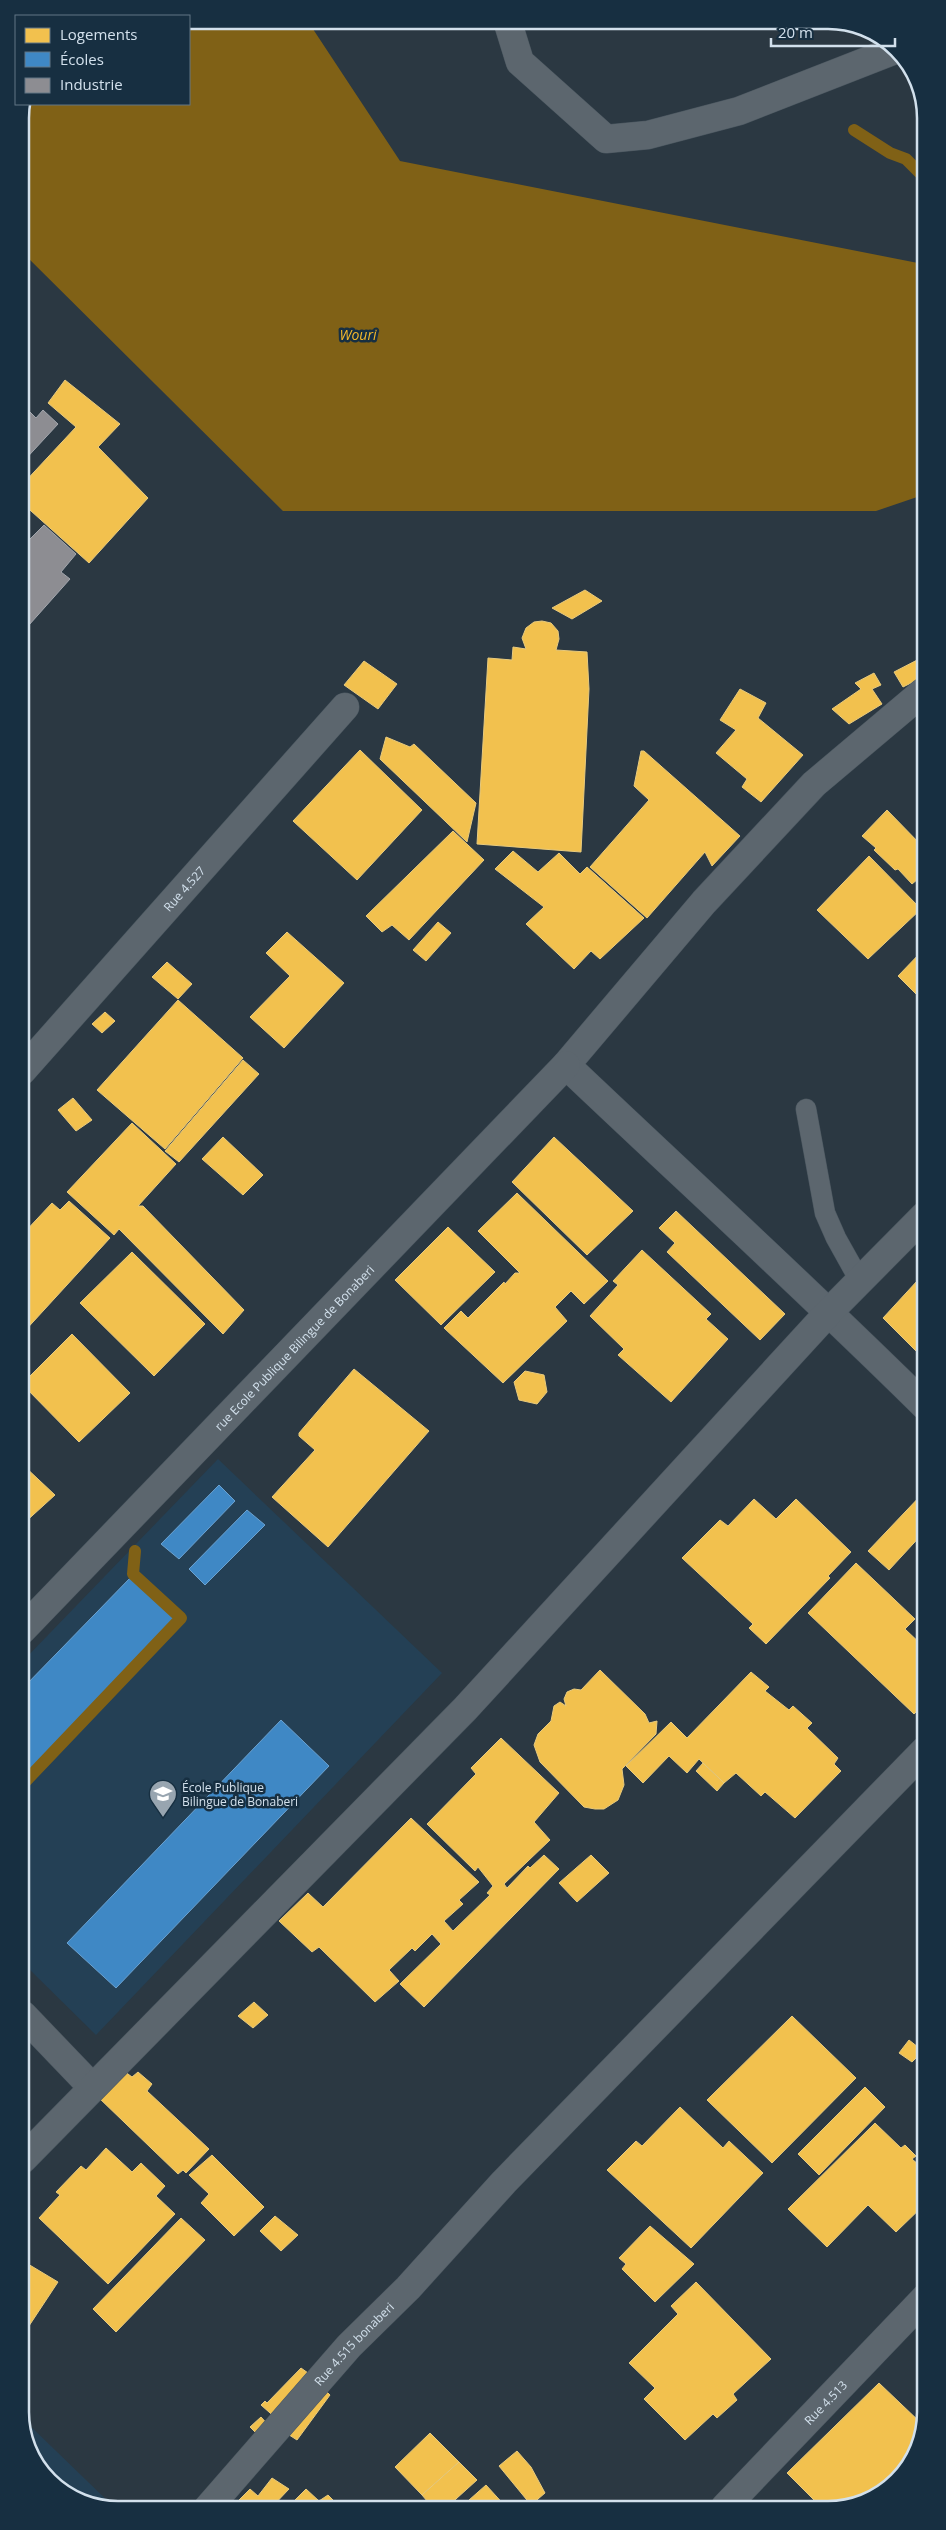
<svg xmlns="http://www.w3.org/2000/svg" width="946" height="2530" viewBox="0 0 946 2530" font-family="'Open Sans',sans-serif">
	<rect width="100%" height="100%" fill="#2b3842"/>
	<g fill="#244055">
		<path d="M218,1459L442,1673L96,2035L23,1963L22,1662Z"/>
		<path d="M23,2419L117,2510H111L53,2486L23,2438Z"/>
	</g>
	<path fill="#806116" d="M189,20H307L400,161L923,264V495L876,511H283L20,250L22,104H189Z"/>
	<g fill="#f2c14e" stroke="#e8ca7d">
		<path d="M65,380L120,424L98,447L148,498L89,563L21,502V486L76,427L48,403Z"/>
		<path d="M585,590L602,601L572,619L552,608Z"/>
		<path d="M542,621L551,623L558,631L559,639L556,650L587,652L589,689L581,852L477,844L488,658L512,660L513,647L526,649L522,638L526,628L534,622Z"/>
		<path d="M923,657V677L903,687L894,672Z"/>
		<path d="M364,661L397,684L378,709L344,685Z"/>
		<path d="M874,673L881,685L872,689L882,704L849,724L832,709L861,689L855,683Z"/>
		<path d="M740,689L766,703L758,718L803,755L761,802L742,787L747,779L716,753L736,730L720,720Z"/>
		<path d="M386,737L410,747L414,744L476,803L467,842L380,759Z"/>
		<path d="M360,750L422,810L357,880L293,821Z"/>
		<path d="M641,751H644L740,836L712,866L705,852L647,918L590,867L649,800L634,786Z"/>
		<path d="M887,810L924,848V874L912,884L898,869L895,870L874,850L876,848L862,836Z"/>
		<path d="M453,831L484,860L409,940L392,925L382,932L366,916Z"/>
		<path d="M513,851L538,872L559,853L580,874L587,867L644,918L600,959L591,951L574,969L526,924L544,907L495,869Z"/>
		<path d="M869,856L921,909L868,959L817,910Z"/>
		<path d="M438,922L451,933L426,961L413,950Z"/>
		<path d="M287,932L344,983L284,1048L250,1017L290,976L266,953Z"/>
		<path d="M924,949V1002L898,976Z"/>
		<path d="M167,962L192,984L178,999L152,977Z"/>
		<path d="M178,1000L243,1058L165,1149L97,1090Z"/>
		<path d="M105,1012L115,1021L102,1033L92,1024Z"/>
		<path d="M243,1060L259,1074L179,1162L165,1151Z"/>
		<path d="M73,1098L92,1120L76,1131L58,1110Z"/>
		<path d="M132,1123L176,1164L138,1206H143L244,1310L223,1334L119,1229L114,1235L67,1192Z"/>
		<path d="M223,1137L263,1175L243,1195L202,1159Z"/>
		<path d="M554,1137L633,1211L587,1255L512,1182Z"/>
		<path d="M517,1193L608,1281L584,1304L571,1291L555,1307L567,1321L503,1383L444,1328L461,1311L468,1318L504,1282L505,1284L515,1273H520L478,1231Z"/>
		<path d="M69,1201L110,1238L22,1334V1235L52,1203L60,1210Z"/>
		<path d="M676,1211L785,1314L760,1340L667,1252L675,1243L659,1228Z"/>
		<path d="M448,1227L495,1272L441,1325L395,1280Z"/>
		<path d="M642,1250L711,1314L706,1319L728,1339L671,1402L618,1355L624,1349L590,1316L618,1285L613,1281Z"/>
		<path d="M132,1252L205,1324L154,1376L80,1303Z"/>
		<path d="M918,1280L924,1286V1359L883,1318Z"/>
		<path d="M72,1334L130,1393L79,1442L22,1384Z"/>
		<path d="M354,1369L429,1431L328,1547L272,1497L315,1450L299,1436V1433Z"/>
		<path d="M525,1371L544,1375L547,1392L537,1404L519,1400L514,1382Z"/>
		<path d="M22,1464L55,1495L22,1525Z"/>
		<path d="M925,1491V1531L889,1570L868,1551Z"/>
		<path d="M754,1499L776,1519L796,1499L851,1552L828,1576L830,1578L766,1644L749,1628L753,1624L682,1558L720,1520L728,1526Z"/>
		<path d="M856,1563L915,1619L905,1629L925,1648V1703L914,1714L808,1613Z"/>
		<path d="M600,1670L645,1714L649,1723L657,1721L656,1734L622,1769L624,1785L618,1800L604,1809H595L584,1807L540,1762L534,1745L538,1734L551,1721L554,1706L560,1702L566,1706L564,1699L567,1692L574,1689L581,1690Z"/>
		<path d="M751,1672L769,1687L765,1691L789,1710L793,1706L812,1723L807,1728L838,1758L834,1764L841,1771L795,1818L765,1792L761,1796L736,1773L724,1783L699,1759L687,1773L669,1756L643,1783L626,1766L671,1722L687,1738Z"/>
		<path d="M501,1738L559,1793L534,1822L550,1840L504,1884L507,1888L528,1866L530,1868L544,1855L559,1869L424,2007L400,1984L441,1944L432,1934L415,1951L412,1948L389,1970L399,1981L375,2002L319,1947L312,1952L279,1921L308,1893L323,1907L411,1818L479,1882L459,1900L463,1904L444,1921L453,1931L490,1895L487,1893L493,1886L478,1867L475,1871L427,1824L476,1774L471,1768Z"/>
		<path d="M703,1763L724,1783L717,1791L696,1771Z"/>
		<path d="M591,1855L609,1873L577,1902L559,1883Z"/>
		<path d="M254,2002L268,2015L253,2028L238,2016Z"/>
		<path d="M792,2016L856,2078L772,2163L707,2100Z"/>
		<path d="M909,2040L923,2051L912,2062L899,2053Z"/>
		<path d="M124,2071L132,2077L138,2072L152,2084L147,2091L209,2149L186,2173L183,2170L178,2174L98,2097Z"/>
		<path d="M865,2087L885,2107L819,2175L798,2154Z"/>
		<path d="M680,2107L723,2148L729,2141L763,2173L691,2248L607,2170L636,2141L642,2146Z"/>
		<path d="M875,2123L901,2148L905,2145L916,2156L912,2159L926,2171V2203L896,2232L868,2205L827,2247L788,2209Z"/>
		<path d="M106,2148L132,2172L141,2163L165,2186L156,2196L175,2214L108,2284L39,2218L60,2195L56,2192L81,2166L86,2170Z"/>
		<path d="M212,2155L264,2207L234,2236L201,2203L209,2194L189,2175Z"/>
		<path d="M275,2216L298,2235L281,2251L260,2231Z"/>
		<path d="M181,2218L205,2240L116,2332L93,2309Z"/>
		<path d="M650,2226L694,2264L655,2302L622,2269L626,2264L619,2258Z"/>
		<path d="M23,2262L28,2264L23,2273Z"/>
		<path d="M28,2264L58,2282L23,2335V2273Z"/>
		<path d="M696,2282L771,2359L733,2394L737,2400L717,2418L713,2414L685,2440L644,2399L655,2388L629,2363L678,2314L671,2306Z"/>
		<path d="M301,2368L315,2378L278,2420L261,2405L265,2401L267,2403Z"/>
		<path d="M879,2383L922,2424L906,2472L854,2507H821L787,2473Z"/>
		<path d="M321,2386L330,2395L297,2440L283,2431Z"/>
		<path d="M261,2417L270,2427L259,2436L250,2427Z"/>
		<path d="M430,2433L459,2462L422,2495L395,2467Z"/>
		<path d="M517,2451L531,2467L545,2493L531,2505L499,2466Z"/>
		<path d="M459,2462L477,2480L446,2508H433L422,2495Z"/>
		<path d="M272,2478L289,2489L270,2509H230L250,2489L258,2496Z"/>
		<path d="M486,2485L507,2508H460Z"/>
		<path d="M306,2489L319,2501L328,2495L339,2506L337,2509H286Z"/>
	</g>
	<g fill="#3f88c5" stroke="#6ba2d1">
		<path d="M219,1485L235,1501L179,1559L161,1544Z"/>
		<path d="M247,1510L265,1525L205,1585L189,1569Z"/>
		<path d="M132,1576L179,1620L23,1783L22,1689Z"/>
		<path d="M281,1720L329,1766L116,1988L67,1943Z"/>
	</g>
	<g fill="#8d8d92" stroke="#a2a6ad">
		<path d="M25,407L36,418L43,410L58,424L21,464V412Z"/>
		<path d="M44,525L76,554L61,572L70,579L21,634V534L28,541Z"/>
	</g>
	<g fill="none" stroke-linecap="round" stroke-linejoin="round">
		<g stroke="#806116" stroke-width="12">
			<path d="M854,130L890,153L906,159L923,176"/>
			<path d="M23,1784L181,1618L133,1574L135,1551"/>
		</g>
		<defs>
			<path id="service" d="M806,1109L825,1213L836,1238L860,1281"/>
			<g id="minor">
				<path d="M507,20L520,62L606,139L648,135L739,111L895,50"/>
				<path d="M923,692L814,784L704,902L566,1065C686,1179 808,1290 925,1406"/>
				<path id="s1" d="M22,1071L345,707"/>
				<path id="s2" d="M22,1630L566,1065"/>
				<path d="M23,2015L92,2087"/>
				<path d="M23,2159L465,1709L829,1312L924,1216"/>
				<path id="s3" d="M725,2507L926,2297"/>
				<path id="s4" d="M207,2509L349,2346L408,2288L504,2182L925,1750"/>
			</g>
		</defs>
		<use href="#service" stroke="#4a565f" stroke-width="21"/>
		<use href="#minor" stroke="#4a565f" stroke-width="29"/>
		<use href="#service" stroke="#5c666e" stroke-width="20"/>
		<use href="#minor" stroke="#5c666e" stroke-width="28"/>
	</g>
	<defs>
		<symbol id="school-pin" viewBox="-11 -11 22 30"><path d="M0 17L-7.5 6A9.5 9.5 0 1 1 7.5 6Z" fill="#98a5b0" stroke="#172f41"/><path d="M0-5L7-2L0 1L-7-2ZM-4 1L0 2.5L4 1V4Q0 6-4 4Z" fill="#fff"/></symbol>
	</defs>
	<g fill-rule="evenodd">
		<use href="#school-pin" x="147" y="1778" width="32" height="43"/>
	</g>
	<g text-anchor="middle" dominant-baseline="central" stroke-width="5" stroke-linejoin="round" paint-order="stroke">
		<g font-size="12" fill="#d2e0ec" stroke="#172f41">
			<text stroke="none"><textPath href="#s1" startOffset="244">Rue 4.527</textPath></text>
			<text stroke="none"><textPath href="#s2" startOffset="392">rue Ecole Publique Bilingue de Bonaberi</textPath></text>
			<text stroke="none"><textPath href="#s4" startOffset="221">Rue 4.515 bonaberi</textPath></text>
			<text stroke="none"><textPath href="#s3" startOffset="145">Rue 4.513</textPath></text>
		</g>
		<g font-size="12" fill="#d2e0ec" stroke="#172f41" text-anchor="start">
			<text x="182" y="1787">École Publique<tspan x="182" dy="14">Bilingue de Bonaberi</tspan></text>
		</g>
		<g font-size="14" font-style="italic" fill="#f5b92b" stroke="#172f41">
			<text x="358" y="334">Wouri</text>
		</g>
	</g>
	<path d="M0 0H946V2530H0ZM118 29H828A89 89 0 0 1 917 118V2412A89 89 0 0 1 828 2501H118A89 89 0 0 1 29 2412V118A89 89 0 0 1 118 29Z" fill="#172f41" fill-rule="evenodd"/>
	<path fill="none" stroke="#d2e0ec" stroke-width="2.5" d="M118 29H828A89 89 0 0 1 917 118V2412A89 89 0 0 1 828 2501H118A89 89 0 0 1 29 2412V118A89 89 0 0 1 118 29Z"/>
	<rect x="15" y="15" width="175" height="90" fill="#172f41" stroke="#627685"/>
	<rect x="25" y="28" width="25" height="15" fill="#f2c14e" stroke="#627685"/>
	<text x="60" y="40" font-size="15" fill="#d2e0ec">Logements</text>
	<rect x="25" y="52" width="25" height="15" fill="#3f88c5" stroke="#627685"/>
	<text x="60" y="65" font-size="15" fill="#d2e0ec">Écoles</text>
	<rect x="25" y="78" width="25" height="15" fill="#8d8d92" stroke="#627685"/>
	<text x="60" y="90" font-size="15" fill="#d2e0ec">Industrie</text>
	<path d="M771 38v8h124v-8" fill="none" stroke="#d2e0ec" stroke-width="2.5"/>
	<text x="778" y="38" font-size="15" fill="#d2e0ec" stroke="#172f41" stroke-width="4" paint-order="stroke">20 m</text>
</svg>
